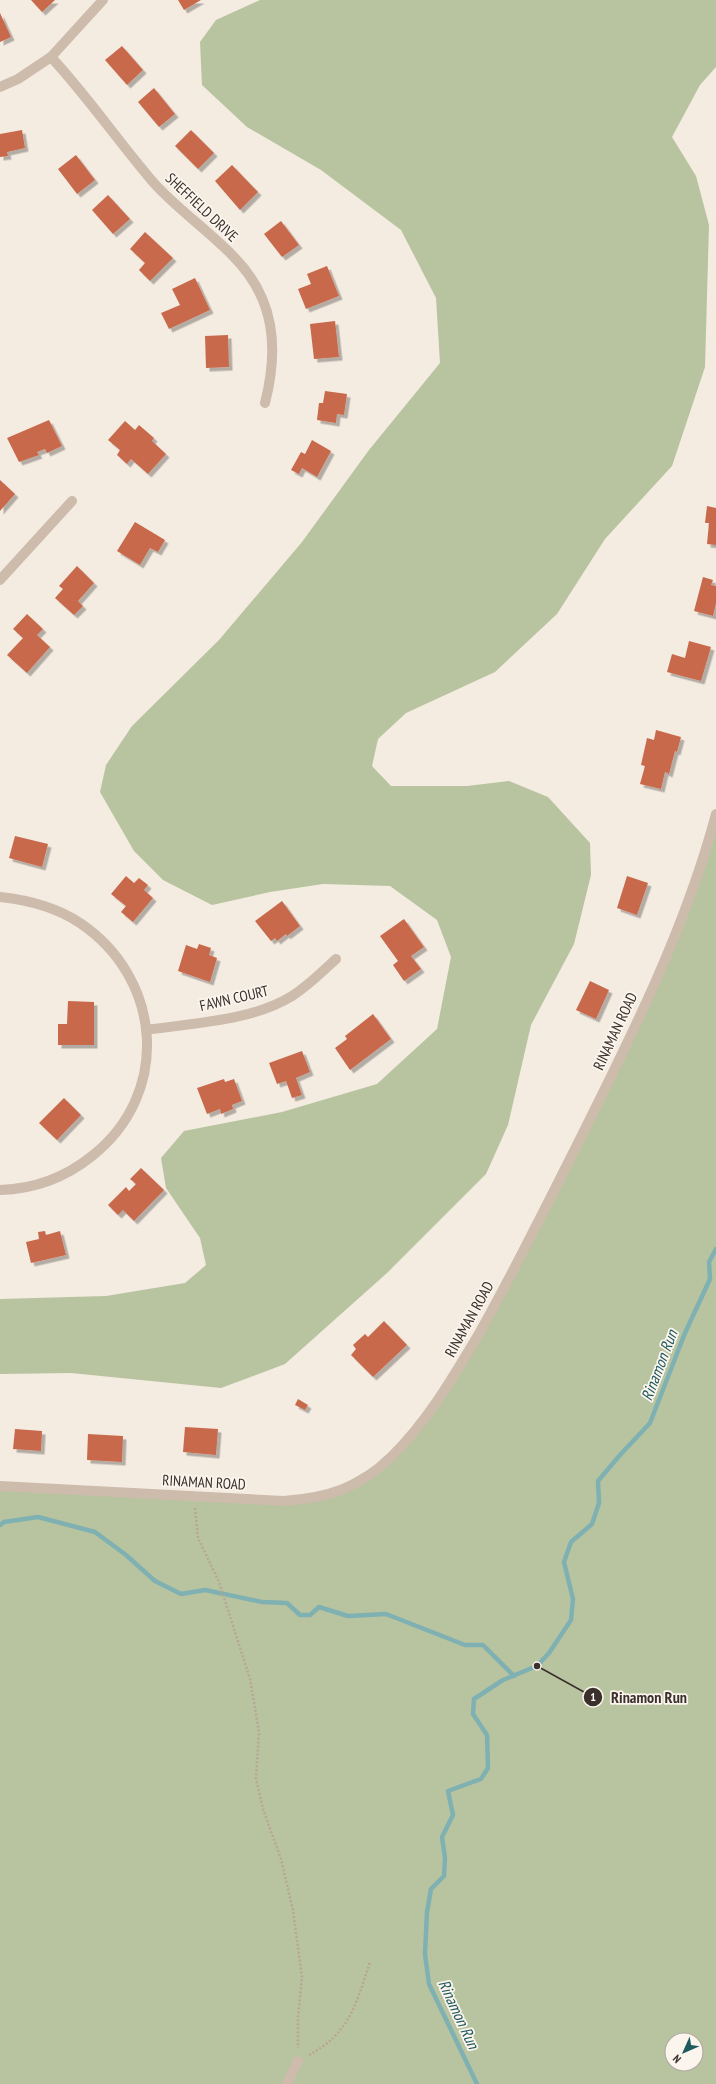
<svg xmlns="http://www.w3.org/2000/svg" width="716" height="2084" viewBox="0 0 716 2084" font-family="'PT Sans Narrow',sans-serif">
	<defs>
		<filter id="shadow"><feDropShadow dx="3.5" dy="3.5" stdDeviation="0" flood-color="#0004"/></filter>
	</defs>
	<rect width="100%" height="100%" fill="#f4ebe1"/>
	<g fill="#b8c4a0" fill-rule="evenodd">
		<path d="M260,0H716V67L700,85L672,137L696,176L709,225L705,367L672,466L605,539L557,614L495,672L406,713L378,739L372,766L391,786H467L509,781L548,797L590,843L591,875L574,944L531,1025L508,1125L486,1174L387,1273L285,1364L221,1388L71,1373L0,1374V1299L106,1296L185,1283L206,1265L200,1238L166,1188L161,1158L184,1131L282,1112L377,1084L437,1029L451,957L437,920L390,886L323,884L270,892L212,905L163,880L134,851L100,792L106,765L132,726L219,640L302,542L369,450L440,363L436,298L401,230L321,170L247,127L202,85L200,42L216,20Z"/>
		<path d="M716,814V2084H0V1486L193,1496H323L389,1458L458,1369L653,985ZM672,2040H696V2064H672Z"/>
	</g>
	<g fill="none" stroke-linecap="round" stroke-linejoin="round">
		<g stroke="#7fb0b2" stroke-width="4.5">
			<path d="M0,1525L4,1522L38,1517L95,1532L126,1555L155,1581L181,1594L205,1590L262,1602L287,1603L300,1615H310L319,1607L348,1616L386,1614L465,1645H483L514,1676"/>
			<path d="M477,2084L429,1984L425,1954L427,1912L431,1889L444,1876L445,1858L442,1837L453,1815L448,1791L481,1779L488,1768L487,1735L473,1714L474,1699L503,1680L537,1666L549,1653L571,1620L573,1599L564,1562L571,1542L592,1524L599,1503L598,1481L620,1455L650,1423L685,1333L710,1279L709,1262L716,1249"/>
		</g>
	</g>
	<g fill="#c8694b" filter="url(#shadow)">
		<path d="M31,0H55L42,12Z"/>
		<path d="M178,0H201L184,10Z"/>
		<path d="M0,13L11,37L0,42Z"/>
		<path d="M122,46L143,70L127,85L105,60Z"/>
		<path d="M154,88L175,114L159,127L138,102Z"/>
		<path d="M22,130L25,148L7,152L8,156L0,157V134Z"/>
		<path d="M191,130L214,153L198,169L175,146Z"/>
		<path d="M76,155L95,180L77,194L58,169Z"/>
		<path d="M232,165L258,192L240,210L215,181Z"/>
		<path d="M108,195L130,219L113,234L92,210Z"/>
		<path d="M281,221L299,245L282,257L264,234Z"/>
		<path d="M145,232L173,258L150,281L139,270L145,263L130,249Z"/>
		<path d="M327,266L339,296L306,309L298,289L311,284L307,274Z"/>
		<path d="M195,278L210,310L169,329L161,313L180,305L172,289Z"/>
		<path d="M335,321L339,357L314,359L310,324Z"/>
		<path d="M228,335L229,367L206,368L205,336Z"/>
		<path d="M325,391L347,394L344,415L337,414L336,423L317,420L319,403H323Z"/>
		<path d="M49,420L62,446L47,453L45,449L37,452L39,455L19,462L7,438Z"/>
		<path d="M125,421L135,430L139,425L154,438L152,441L166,454L148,474L131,459L127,464L117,455L120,450L108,440Z"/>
		<path d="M312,440L331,451L317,477L302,468L299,474L291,470L301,452L305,454Z"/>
		<path d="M0,480L15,494L0,511Z"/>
		<path d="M707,506L716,508V545L707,544L709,523H705Z"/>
		<path d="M135,522L165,540L158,552L150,548L140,565L117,551Z"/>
		<path d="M77,566L94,583L78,601L83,606L74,615L55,598L63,589L59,586Z"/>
		<path d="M703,577L713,580L711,585L716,586V603L713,616L694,611Z"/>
		<path d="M27,614L43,629L37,635L50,647L27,673L7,655L23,638L13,629Z"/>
		<path d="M689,641L711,647L701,681L667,672L672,654L685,658Z"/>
		<path d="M656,730L681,737L677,752L675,751L669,774L665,772L661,789L640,784L645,766L641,765L647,738L654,740Z"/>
		<path d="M15,836L48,844L42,867L9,858Z"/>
		<path d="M126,876L134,883L139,878L148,885L144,890L153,898L133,922L121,912L126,906L111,894Z"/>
		<path d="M627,876L648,883L637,915L617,908Z"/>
		<path d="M282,901L300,926L287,936L286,934L277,941L275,938L271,941L255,921Z"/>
		<path d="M404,919L424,947L411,956L421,969L404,981L393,965L398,961L380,936Z"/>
		<path d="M199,944L211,948L209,955L217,958L210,982L178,971L186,945L197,949Z"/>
		<path d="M590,981L609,990L596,1019L576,1010Z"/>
		<path d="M68,1001L94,1002V1045H58V1024H67Z"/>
		<path d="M373,1014L391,1039L350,1070L335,1048L347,1039L345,1036Z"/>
		<path d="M302,1051L310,1072L296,1078L302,1095L292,1098L286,1081L277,1084L269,1063Z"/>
		<path d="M224,1079L225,1082L234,1079L242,1101L232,1105L233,1109L221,1114L220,1109L207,1114L197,1088Z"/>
		<path d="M64,1098L81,1115L57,1140L39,1123Z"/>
		<path d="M141,1168L164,1190L134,1221L123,1210L118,1215L108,1205L126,1187L129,1191L136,1184L130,1179Z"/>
		<path d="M45,1231L46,1235L60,1231L66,1255L31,1263L26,1242L39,1239L38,1232Z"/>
		<path d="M384,1321L407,1345L373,1377L351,1355L356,1349L353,1345L365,1334L368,1337Z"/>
		<path d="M298,1399L308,1405L305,1410L295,1405Z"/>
		<path d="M185,1427L218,1429L216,1455L183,1452Z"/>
		<path d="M15,1429L42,1431L41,1451L13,1449Z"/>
		<path d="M88,1434L123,1436L122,1462L87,1460Z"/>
	</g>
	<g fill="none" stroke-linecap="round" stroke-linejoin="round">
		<g stroke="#b9a596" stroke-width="2.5" stroke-dasharray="2 2" stroke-linecap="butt">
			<path d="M195,1508L198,1538L219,1582L250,1679L259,1732L256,1779L263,1809L281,1859L293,1910L302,1977L298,2018V2048"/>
			<path d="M309,2055C350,2033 356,2004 370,1962"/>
		</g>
		<g stroke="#cdbbac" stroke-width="10">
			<path d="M51,57C88,97 118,141 153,182C177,209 208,230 233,256C275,298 279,348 265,403"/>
			<path d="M0,87L18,79L51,57L103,0"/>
			<path d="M0,580L72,501"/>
			<path d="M0,897C28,900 56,907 80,923C162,978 172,1093 92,1156C66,1177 34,1189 0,1190"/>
			<path d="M146,1030C193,1023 252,1021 292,996C308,986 322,972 336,959"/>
			<path d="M0,1486L284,1501C328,1498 359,1488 391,1457C426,1423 452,1379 477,1337C505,1288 530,1238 556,1187C616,1066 681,945 716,814"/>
			<path d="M287,2084L298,2061"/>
		</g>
	</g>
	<g text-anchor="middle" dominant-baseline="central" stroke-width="3.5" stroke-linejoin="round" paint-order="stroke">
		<g font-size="15" fill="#3b302b" stroke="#fbf5ee">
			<text transform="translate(202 207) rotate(43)">SHEFFIELD DRIVE</text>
			<text transform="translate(234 998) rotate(-13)">FAWN COURT</text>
			<text transform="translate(615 1031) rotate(-65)">RINAMAN ROAD</text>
			<text transform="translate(469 1319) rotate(-61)">RINAMAN ROAD</text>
			<text transform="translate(204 1482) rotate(3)">RINAMAN ROAD</text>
		</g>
		<g font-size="16" font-style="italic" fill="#1f5a5e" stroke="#fbf5ee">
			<text transform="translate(659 1365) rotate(-69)">Rinamon Run</text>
			<text transform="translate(459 2014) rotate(65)">Rinamon Run</text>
		</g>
	</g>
	<path fill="none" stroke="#3b302b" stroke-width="1.5" d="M537 1666L593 1697"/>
	<g fill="#3b302b" stroke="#fbf5ee" stroke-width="1.5">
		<circle cx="537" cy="1666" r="4"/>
		<circle cx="593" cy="1697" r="10"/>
	</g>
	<g font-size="12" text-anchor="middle" font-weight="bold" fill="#fff">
		<text x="593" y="1701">1</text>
	</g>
	<g font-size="16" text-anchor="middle" font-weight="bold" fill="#3b302b" stroke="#fbf5ee" stroke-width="3.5" stroke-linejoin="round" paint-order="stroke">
		<text x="649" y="1703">Rinamon Run</text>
	</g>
	<g transform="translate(684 2052) rotate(225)"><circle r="19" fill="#fbf5ee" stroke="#aea6a0"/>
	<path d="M0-3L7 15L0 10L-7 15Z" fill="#1f5a5e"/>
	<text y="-6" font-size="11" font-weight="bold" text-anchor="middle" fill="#3b302b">N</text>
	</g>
</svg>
